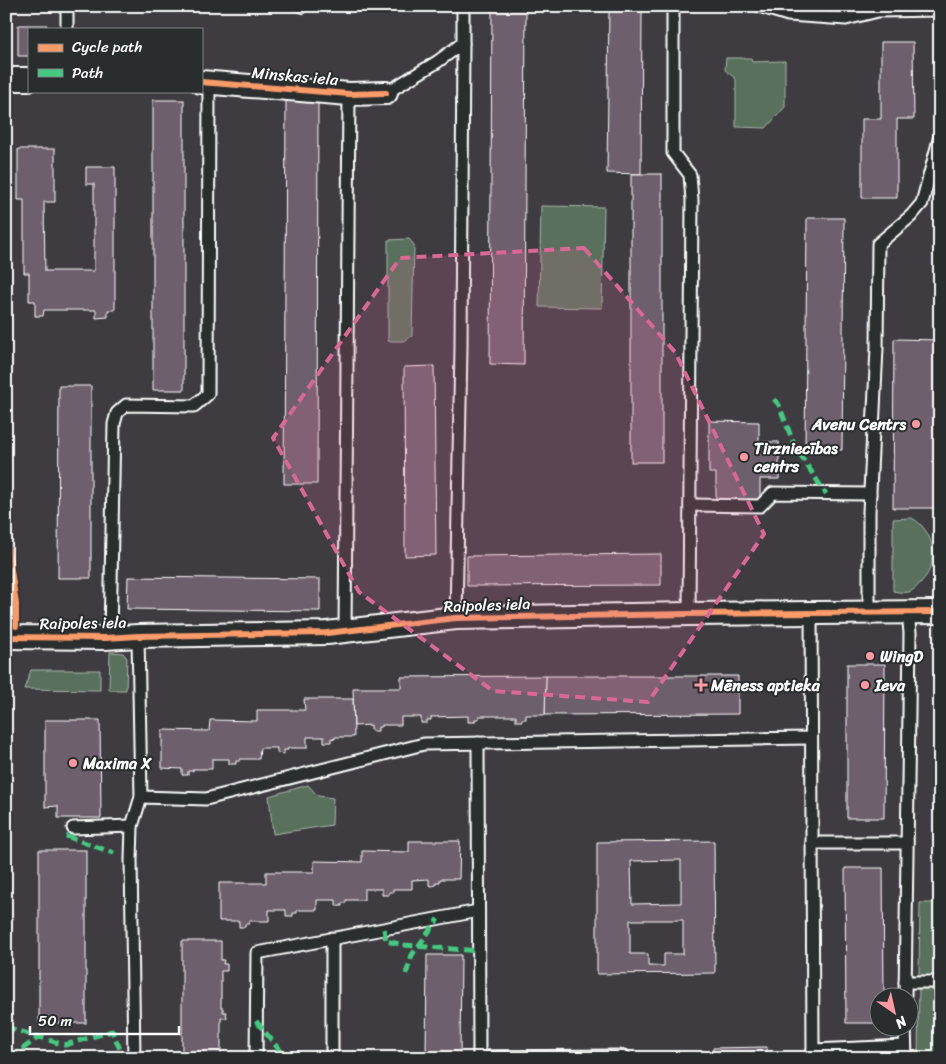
<svg xmlns="http://www.w3.org/2000/svg" width="946" height="1064" viewBox="0 0 946 1064" font-family="Sriracha,sans-serif">
	<rect width="100%" height="100%" fill="#3e3c41"/>
	<filter id="ink" filterUnits="userSpaceOnUse"><feTurbulence type="fractalNoise" baseFrequency=".02" numOctaves="2"/><feDisplacementMap in="SourceGraphic" scale="10" xChannelSelector="R" yChannelSelector="G"/><feConvolveMatrix kernelMatrix="1 2 1 2 8 2 1 2 1" color-interpolation-filters="sRGB"/></filter>
	<g filter="url(#ink)">
		<g fill="#586f5c" stroke="#acb7ae">
			<path d="M726,58H751L752,62L785,61V107L766,128L736,127V79L725,70Z"/>
			<path d="M541,206L604,207L602,308L539,307Z"/>
			<path d="M409,239L414,245L412,336L404,341H388V240Z"/>
			<path d="M912,518C935,531 940,564 921,582C918,586 914,590 909,592C904,593 898,592 893,591V519Z"/>
			<path d="M110,652L123,653L127,658L126,690H109Z"/>
			<path d="M31,670H100V690L24,689Z"/>
			<path d="M308,785L318,796L333,798L332,825L273,834L269,796Z"/>
			<path d="M920,903H940V1058H918Z"/>
		</g>
		<g fill="#6e5f6c" stroke="#fff" fill-rule="evenodd">
			<path d="M281,6H307L304,14Z"/>
			<path d="M492,6H526L524,365L490,364Z"/>
			<path d="M609,6H642L641,174L607,173Z"/>
			<path d="M18,25H47V29H29V56H18Z"/>
			<path d="M881,42H913L914,119H897V198H862V119H881Z"/>
			<rect x="153" y="100" width="31" height="290"/>
			<path d="M286,101H318L317,484H284Z"/>
			<path d="M18,149H55V202H44L45,271H94V184H86V167H115V310H108V317L96,318V310H44L43,316H35V301H29V273H24V200H18Z"/>
			<rect x="631" y="174" width="31" height="288"/>
			<path d="M807,218H844L842,450H805Z"/>
			<path d="M894,339L940,340V508H893Z"/>
			<path d="M434,366L436,555L405,556L404,367Z"/>
			<path d="M59,386H91V578H58Z"/>
			<path d="M709,421L759,422V442H779V479H760V501H716V473H709Z"/>
			<path d="M661,554V585L467,586V556Z"/>
			<path d="M128,577L320,579V611L127,609Z"/>
			<path d="M847,664H885L884,818H847Z"/>
			<path d="M546,676H738V714L545,715Z"/>
			<path d="M546,676L545,715H526V719H522V721H516V716H479V719H475V722H468V716L431,717V720H427V723H421V717H401V725H382V727H378V731H371V725L354,726L353,688H401V677Z"/>
			<path d="M304,699H353L354,737H335V739L331,738V742H324V737H307V748H288V750H284V754L277,753V748H260L259,759H240V761H236V764H229V759H212V769H193V771H188V775H182V769L162,768V730L209,731L210,720L257,721V710H305Z"/>
			<path d="M45,720H100L101,818H58V806L45,807Z"/>
			<path d="M409,841H460L459,879H440V882H436V885L432,886L429,885V879L412,880V889H393V892H389V895H382V889H364V900H346V903H342V906H336V900H317V910H297V913H293V916H286V910H269V921H249V924H245V927H239V921H219V883H266V872H314V861L362,862V851L409,852Z"/>
			<path d="M714,841L715,973L597,974V842ZM681,860V903L632,904L631,861ZM630,920H683V954H664V966H648V954H630Z"/>
			<rect x="39" y="850" width="47" height="173"/>
			<path d="M845,868H883L884,996H878V1023H846Z"/>
			<path d="M182,941H221V960H224L223,964H227V971H221V1008H223V1012H226L227,1018H221V1055H223V1058H182Z"/>
			<path d="M427,955H461L460,1058H426Z"/>
			<path d="M767,1047V1058H713V1048Z"/>
		</g>
		<g fill="none" stroke-linecap="round" stroke-linejoin="round">
			<defs>
				<g id="service">
					<path d="M673,6V153L690,175L692,200L689,614"/>
					<path d="M759,6L788,15L846,19L878,11L940,10"/>
					<path d="M67,29V6"/>
					<path d="M386,93L437,62L463,43V6"/>
					<path d="M690,505L760,506L773,493L870,494"/>
					<path d="M869,613V512L877,348L878,244L911,216L922,203L940,136"/>
					<path d="M456,618L461,347L463,43"/>
					<path d="M345,631L349,94"/>
					<path d="M110,638L114,424L117,413L126,405L194,406L208,394L209,82"/>
					<path d="M478,743L479,1058"/>
					<path d="M141,797L206,799L424,744L811,738"/>
					<path d="M73,828L132,826"/>
					<path d="M812,843H907"/>
					<path d="M905,982H940"/>
					<path d="M905,996L909,712L910,633L908,612"/>
					<path d="M905,1026L906,1058"/>
					<path d="M813,1050L905,1046"/>
					<path d="M479,1057L624,1056V1058"/>
					<path d="M134,1058L131,860L132,826L141,797L138,636"/>
					<path d="M256,1058L257,953L478,911"/>
					<path d="M332,1058V938"/>
					<path d="M810,1058L813,1050L811,613"/>
				</g>
				<g id="minor">
					<path d="M6,79H29"/>
					<path d="M201,82L349,94L386,93"/>
					<path d="M6,637L105,638L138,636L327,633L456,618L689,614L940,612"/>
				</g>
			</defs>
			<use href="#service" stroke="#fff" stroke-width="15"/>
			<use href="#minor" stroke="#fff" stroke-width="26"/>
			<use href="#service" stroke="#2a2d2e" stroke-width="11"/>
			<use href="#minor" stroke="#2a2d2e" stroke-width="22"/>
			<g stroke="#46c982" stroke-width="5" stroke-dasharray="10 5" stroke-linecap="butt">
				<path d="M774,399L779,405L795,447L826,494"/>
				<path d="M66,836L114,853"/>
				<path d="M384,929L386,941L404,945L478,951"/>
				<path d="M406,974L412,955L438,919"/>
				<path d="M256,1021L286,1058"/>
				<path d="M6,1027L65,1045L112,1031L124,1058"/>
				<path d="M10,1058L39,1037"/>
				<path d="M576,1058V1057"/>
			</g>
			<defs>
				<g id="cycleway">
					<path d="M201,82L349,94L386,93"/>
					<path d="M6,535L16,604V626"/>
					<path d="M6,637L105,638L138,636L327,633L456,618L689,614L940,612"/>
				</g>
			</defs>
			<use href="#cycleway" stroke="#2a2d2e" stroke-width="9"/>
			<use href="#cycleway" stroke="#fa9b69" stroke-width="6"/>
		</g>
	</g>
	<path fill="#d76994" fill-opacity="0.2" stroke="#d76994" stroke-width="4" stroke-dasharray="10 6" stroke-linejoin="round" d="M584,248L675,352L764,534L648,702L493,691L359,592L273,438L400,258Z"/>
	<g fill="#ff9aa2" stroke="#2a2d2e" stroke-width="2">
		<circle cx="916" cy="424" r="5"/>
		<circle cx="744" cy="457" r="5"/>
		<circle cx="870" cy="656" r="5"/>
		<path d="M698.5 677.5h5v5h5v5h-5v5h-5v-5h-5v-5h5z"/>
		<circle cx="865" cy="685" r="5"/>
		<circle cx="73" cy="763" r="5"/>
	</g>
	<g text-anchor="middle" dominant-baseline="central" stroke-width="4" stroke-linejoin="round" paint-order="stroke">
		<g font-size="16" fill="#fff" stroke="#2a2d2e">
			<text transform="translate(295 76) rotate(5)">Minskas iela</text>
			<text transform="translate(487 605) rotate(-2)">Raipoles iela</text>
			<text transform="translate(83 623) rotate(-1)">Raipoles iela</text>
		</g>
		<g font-size="16" font-weight="bold" fill="#fff" stroke="#2a2d2e" text-anchor="start">
			<text x="906" y="424" text-anchor="end">Avenu Centrs</text>
			<text x="754" y="448">Tirzniecības<tspan x="754" dy="18">centrs</tspan></text>
			<text x="880" y="656">WingD</text>
			<text x="711" y="685">Mēness aptieka</text>
			<text x="875" y="685">Ieva</text>
			<text x="83" y="763">Maxima X</text>
		</g>
	</g>
	<rect width="946" height="1064" fill="none" stroke="#2a2d2e" stroke-width="25"/>
	<rect x="12" y="12" width="921" height="1039" fill="none" stroke="#fff" stroke-width="2" filter="url(#ink)"/>
	<rect x="28" y="28" width="175" height="65" fill="#2a2d2e" stroke="#7f8182"/>
	<rect x="38" y="44" width="25" height="8" fill="#fa9b69" stroke="#7f8182"/>
	<text x="72" y="52" font-size="15" fill="#ffffff">Cycle path</text>
	<rect x="38" y="69" width="25" height="8" fill="#46c982" stroke="#7f8182"/>
	<text x="72" y="78" font-size="15" fill="#ffffff">Path</text>
	<g transform="translate(894 1012) rotate(146)"><circle r="24" fill="#2a2d2e" stroke="#7f8182"/>
	<path d="M0-4L9 19L0 12L-9 19Z" fill="#ff9aa2"/>
	<text y="-8" font-size="14" font-weight="bold" text-anchor="middle" fill="#ffffff">N</text>
	</g>
	<path d="M30 1026v8h149v-8" fill="none" stroke="#ffffff" stroke-width="2.5"/>
	<text x="38" y="1026" font-size="15" fill="#ffffff" stroke="#2a2d2e" stroke-width="4" paint-order="stroke">50 m</text>
</svg>
